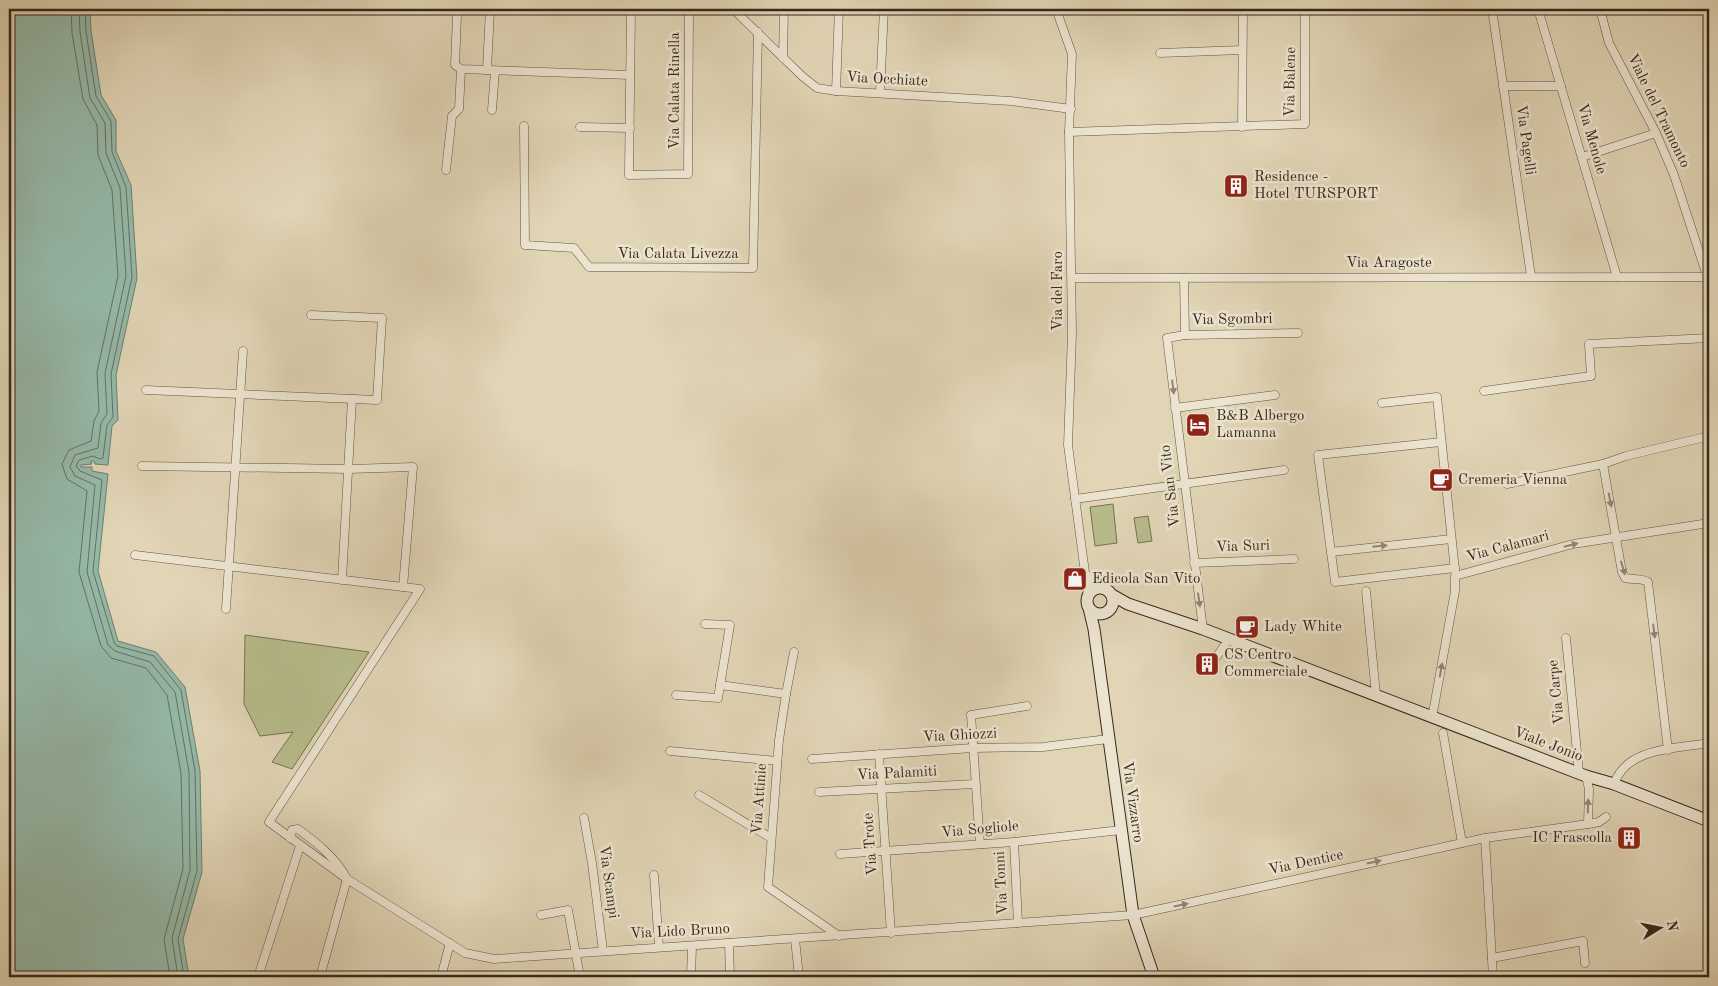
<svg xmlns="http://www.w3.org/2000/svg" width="1718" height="986" viewBox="0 0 1718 986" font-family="'Old Standard TT',serif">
	<rect width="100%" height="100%" fill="#e1d5b6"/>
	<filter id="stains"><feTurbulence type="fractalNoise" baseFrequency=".004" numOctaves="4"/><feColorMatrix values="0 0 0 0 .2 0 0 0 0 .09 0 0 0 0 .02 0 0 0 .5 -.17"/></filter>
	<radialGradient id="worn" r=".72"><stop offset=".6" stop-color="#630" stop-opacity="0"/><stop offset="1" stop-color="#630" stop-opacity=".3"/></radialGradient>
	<g fill="#b7bc8b" stroke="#767252">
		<path d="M1113,504L1117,543L1095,546L1090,507Z"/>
		<path d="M1148,516L1152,541L1138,543L1134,518Z"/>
		<path d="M245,635L369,652L292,769L272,762L293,732L260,736L244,704Z"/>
	</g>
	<path fill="#95b9a9" stroke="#6f7f70" d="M9,9H90L91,31L101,95L116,120V151L131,185L137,278L116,375L118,420L112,426L108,465L95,464L94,461H91L92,464L81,465V467H92V471L108,474L98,571L118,641L156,652L185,687L200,771L202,872L183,939L189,977H9Z"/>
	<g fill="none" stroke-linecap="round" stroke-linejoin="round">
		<g stroke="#667162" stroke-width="1">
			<path d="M71,9L72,33L83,99L97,125L98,155L112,190L118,276L97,372L99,411L94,421L91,441L69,450L62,464L67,479L87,491L79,572L101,646L111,658L146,668L167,695L181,773L183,869L164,939L170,977"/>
			<path d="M79,9L80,32L90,98L105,123L106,153L120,188L126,276L105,373L107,414L101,423L98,448L75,455L70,467L75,476L95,485L87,572L108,645L115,651L150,662L175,692L189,772L190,870L172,938L178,977"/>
			<path d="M85,9L86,32L96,96L111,121L112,152L126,187L132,277L111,374L113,417L107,425L103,458L100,459L93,456L79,460L76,466L80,471L102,480L93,571L114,642L117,646L154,656L181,690L195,771L197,871L178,939L184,977"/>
		</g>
		<defs>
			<g id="street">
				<path d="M631,9L629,175L688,174L689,9"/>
				<path d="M733,9L802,76L817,88L836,91L1011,101L1071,109"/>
				<path d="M1056,9L1072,54L1069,132L1072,334L1068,445L1088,595"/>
				<path d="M1492,9L1531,276"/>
				<path d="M1538,9L1617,277"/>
				<path d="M1600,9L1609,43L1656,133L1674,175L1709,282"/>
				<path d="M1056,10L1070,9"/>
				<path d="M457,16L455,65L461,69L630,75"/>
				<path d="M1160,53L1242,50"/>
				<path d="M783,58L784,9"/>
				<path d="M487,70L490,9"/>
				<path d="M1503,86H1561"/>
				<path d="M836,91L839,9"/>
				<path d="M880,92L884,9"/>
				<path d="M492,110L495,71"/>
				<path d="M524,126L525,245L574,248L589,267L753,268L758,32"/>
				<path d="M580,127L630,128"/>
				<path d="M1242,127L1243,9"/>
				<path d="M1069,132L1305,124V9"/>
				<path d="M1582,157L1656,133"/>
				<path d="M446,170L452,116L459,109L461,69"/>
				<path d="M1072,278L1707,277"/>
				<path d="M1184,278L1185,335"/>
				<path d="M146,390L377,400L382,318L311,315"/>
				<path d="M1484,391L1591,376L1589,344L1709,338"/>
				<path d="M1382,403L1437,397L1455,571"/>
				<path d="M1175,408L1275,395"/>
				<path d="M1441,442L1318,455L1335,582L1455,568"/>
				<path d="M1603,464L1622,572L1625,578C1634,580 1641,578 1648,582L1668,750"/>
				<path d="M142,466L349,469L413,467L403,587"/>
				<path d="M1507,484L1603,464L1626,456L1709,436"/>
				<path d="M1075,499L1284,470"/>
				<path d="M1331,552L1451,539"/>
				<path d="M135,555L420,589L269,822L347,879L465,953L494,959L1133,915L1485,838L1588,824L1599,822L1606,817"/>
				<path d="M1194,563L1294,559"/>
				<path d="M1086,574L1098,587"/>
				<path d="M342,580L352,399"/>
				<path d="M1366,591L1376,695"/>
				<path d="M226,609L243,351"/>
				<path d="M1203,629L1167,338L1185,335L1298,333"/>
				<path d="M1566,638L1579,773"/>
				<path d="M1215,659L1229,639"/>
				<path d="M720,685L786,694L779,740L768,887L839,936"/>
				<path d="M786,694L794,652"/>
				<path d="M676,695L718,698L730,625L705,624"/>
				<path d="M1432,718L1455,591V576L1573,544L1709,523"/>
				<path d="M1443,733L1462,843"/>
				<path d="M670,751L777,761"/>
				<path d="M879,754L891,933"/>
				<path d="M812,759L973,748L1043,747L1108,739"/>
				<path d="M1586,776L1589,789L1588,824"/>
				<path d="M1614,784C1627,747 1676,749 1709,743"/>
				<path d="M819,792L975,784"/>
				<path d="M699,795L771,838"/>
				<path d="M584,818L592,863L603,951"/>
				<path d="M290,838L292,830L298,829C317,843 336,858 347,879L320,977"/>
				<path d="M1485,838L1493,977"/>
				<path d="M1014,842L1018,923"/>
				<path d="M980,844L971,715L1027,706"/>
				<path d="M840,854L1014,842L1121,830"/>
				<path d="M654,875L659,947"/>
				<path d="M541,915L568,910L580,977"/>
				<path d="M1708,938L1709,939"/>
				<path d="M795,939L799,977"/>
				<path d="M729,943L730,977"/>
				<path d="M1492,958L1583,941L1585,963"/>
				<path d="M258,977L300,846"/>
				<path d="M441,977L450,943"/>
				<path d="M691,977L692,946"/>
			</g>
			<g id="secondary">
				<circle cx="1100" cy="601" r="13"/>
				<path d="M1112,595L1128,604L1203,629L1586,776L1614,784L1709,821"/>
				<path d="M1089,608L1094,629L1133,915L1154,977"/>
			</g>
		</defs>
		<use href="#street" stroke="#615441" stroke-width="9"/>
		<use href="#secondary" stroke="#36291a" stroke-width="13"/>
		<use href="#street" stroke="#ece4d0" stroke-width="8"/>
		<use href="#secondary" stroke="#ece4d0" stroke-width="11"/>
	</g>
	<defs><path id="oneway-solid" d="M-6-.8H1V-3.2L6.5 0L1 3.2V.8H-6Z" transform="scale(1.25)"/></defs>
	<g fill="#918675">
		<use href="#oneway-solid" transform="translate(1173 387) rotate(83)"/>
		<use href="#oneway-solid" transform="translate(1610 500) rotate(79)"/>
		<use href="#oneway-solid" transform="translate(1571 545) rotate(-14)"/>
		<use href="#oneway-solid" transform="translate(1380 546) rotate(-6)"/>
		<use href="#oneway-solid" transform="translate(1623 568) rotate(74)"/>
		<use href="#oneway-solid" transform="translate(1199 600) rotate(82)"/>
		<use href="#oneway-solid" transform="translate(1654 631) rotate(83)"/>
		<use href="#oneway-solid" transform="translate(1441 670) rotate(-80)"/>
		<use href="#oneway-solid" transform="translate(1588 806) rotate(-88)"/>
		<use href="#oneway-solid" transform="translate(1374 862) rotate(-12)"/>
		<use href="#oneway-solid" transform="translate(1181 905) rotate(-12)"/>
	</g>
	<defs>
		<symbol id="building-square" viewBox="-11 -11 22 22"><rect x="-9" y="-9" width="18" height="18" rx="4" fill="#8f2418" stroke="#ece4d0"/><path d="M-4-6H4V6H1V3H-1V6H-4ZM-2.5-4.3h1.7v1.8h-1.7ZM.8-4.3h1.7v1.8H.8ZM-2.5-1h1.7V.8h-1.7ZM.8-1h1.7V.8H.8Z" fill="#fff"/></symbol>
		<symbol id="hotel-square" viewBox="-11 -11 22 22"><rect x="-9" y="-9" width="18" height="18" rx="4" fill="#8f2418" stroke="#ece4d0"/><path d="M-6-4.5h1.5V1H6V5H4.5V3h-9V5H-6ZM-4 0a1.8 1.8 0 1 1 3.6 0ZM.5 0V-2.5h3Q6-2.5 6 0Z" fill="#fff"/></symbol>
		<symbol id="cafe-square" viewBox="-11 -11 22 22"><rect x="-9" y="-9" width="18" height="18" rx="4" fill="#8f2418" stroke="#ece4d0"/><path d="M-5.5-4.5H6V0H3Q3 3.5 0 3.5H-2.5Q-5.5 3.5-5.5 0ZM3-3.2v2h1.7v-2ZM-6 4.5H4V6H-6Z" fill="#fff"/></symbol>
		<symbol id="shop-square" viewBox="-11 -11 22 22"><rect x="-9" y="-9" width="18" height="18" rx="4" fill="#8f2418" stroke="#ece4d0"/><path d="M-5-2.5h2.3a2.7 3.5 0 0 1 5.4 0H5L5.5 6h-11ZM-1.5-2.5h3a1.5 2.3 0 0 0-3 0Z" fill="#fff"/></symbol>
	</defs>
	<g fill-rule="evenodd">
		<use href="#building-square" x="1222" y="172" width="28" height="28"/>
		<use href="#hotel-square" x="1184" y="411" width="28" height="28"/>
		<use href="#cafe-square" x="1427" y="466" width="28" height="28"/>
		<use href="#shop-square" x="1061" y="565" width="28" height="28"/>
		<use href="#cafe-square" x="1233" y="613" width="28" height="28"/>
		<use href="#building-square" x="1193" y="650" width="28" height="28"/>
		<use href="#building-square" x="1615" y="824" width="28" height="28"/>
	</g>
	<g text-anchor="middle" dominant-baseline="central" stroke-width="5" stroke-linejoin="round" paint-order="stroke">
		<g font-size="15" fill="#36291a" stroke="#ece4d0">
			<text transform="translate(887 80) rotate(3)">Via Occhiate</text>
			<text transform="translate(1291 82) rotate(-89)">Via Balene</text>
			<text transform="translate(675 91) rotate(-90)">Via Calata Rinella</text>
			<text transform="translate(1658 111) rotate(64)">Viale del Tramonto</text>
			<text transform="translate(1591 139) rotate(74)">Via Menole</text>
			<text transform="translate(1525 140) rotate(82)">Via Pagelli</text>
			<text x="678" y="254">Via Calata Livezza</text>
			<text x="1389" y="263">Via Aragoste</text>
			<text transform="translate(1058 291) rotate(-90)">Via del Faro</text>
			<text transform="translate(1232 320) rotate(-1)">Via Sgombri</text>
			<text transform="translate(1171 486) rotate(-97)">Via San Vito</text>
			<text transform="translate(1243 547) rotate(-2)">Via Suri</text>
			<text transform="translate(1508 547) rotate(-15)">Via Calamari</text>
			<text transform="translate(1557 692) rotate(-96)">Via Carpe</text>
			<text transform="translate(960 736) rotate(-3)">Via Ghiozzi</text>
			<text transform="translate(1548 745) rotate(21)">Viale Jonio</text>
			<text transform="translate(897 774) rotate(-3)">Via Palamiti</text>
			<text transform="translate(760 799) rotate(-86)">Via Attinie</text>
			<text transform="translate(1132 802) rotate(82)">Via Vizzarro</text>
			<text transform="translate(980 830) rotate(-5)">Via Sogliole</text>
			<text transform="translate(871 844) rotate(-94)">Via Trote</text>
			<text transform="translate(1306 863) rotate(-12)">Via Dentice</text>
			<text transform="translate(608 882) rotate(82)">Via Scampi</text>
			<text transform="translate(1002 883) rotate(-93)">Via Tonni</text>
			<text transform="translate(680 932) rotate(-3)">Via Lido Bruno</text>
		</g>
		<g font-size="15" fill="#36291a" stroke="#ece4d0" text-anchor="start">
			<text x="1254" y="177">Residence -<tspan x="1254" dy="17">Hotel TURSPORT</tspan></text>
			<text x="1216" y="416">B&amp;B Albergo<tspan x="1216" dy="17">Lamanna</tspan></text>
			<text x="1458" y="480">Cremeria Vienna</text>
			<text x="1092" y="579">Edicola San Vito</text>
			<text x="1264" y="627">Lady White</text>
			<text x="1224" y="655">CS Centro<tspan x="1224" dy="17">Commerciale</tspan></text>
			<text x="1612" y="838" text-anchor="end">IC Frascolla</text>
		</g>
	</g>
	<rect width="1718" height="986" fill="none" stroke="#e1d5b6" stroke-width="30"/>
	<rect x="10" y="10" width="1698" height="966" fill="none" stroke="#36291a" stroke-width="2.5"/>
	<rect x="15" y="15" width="1688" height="956" fill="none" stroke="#36291a"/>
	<g transform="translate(1660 928) rotate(80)" stroke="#ece4d0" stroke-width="4" paint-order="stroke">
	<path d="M0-4L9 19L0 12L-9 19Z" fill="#36291a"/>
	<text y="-8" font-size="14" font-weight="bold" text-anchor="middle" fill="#36291a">N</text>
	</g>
	<rect width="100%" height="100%" filter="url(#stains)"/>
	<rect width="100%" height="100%" fill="url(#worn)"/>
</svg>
